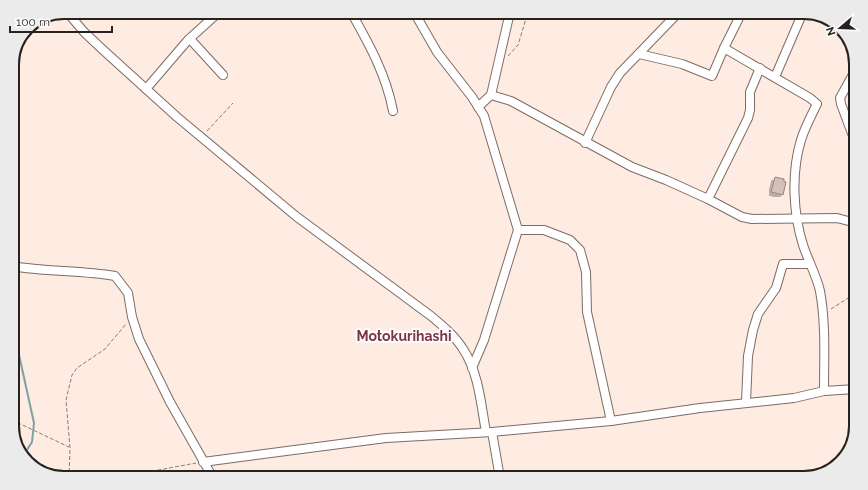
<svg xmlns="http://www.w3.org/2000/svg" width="868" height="490" viewBox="0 0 868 490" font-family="Raleway,sans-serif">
	<defs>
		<filter id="shadow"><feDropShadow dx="-3" dy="3" stdDeviation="0" flood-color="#0004"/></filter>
	</defs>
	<rect width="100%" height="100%" fill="#feebe2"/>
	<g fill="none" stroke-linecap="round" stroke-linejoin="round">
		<path stroke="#7da2a6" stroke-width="2" d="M12,323L34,423L32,442L23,456"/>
	</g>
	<path fill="#d3c1b8" stroke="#95847d" filter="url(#shadow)" d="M775,177L784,179V182H786L783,195L771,192Z"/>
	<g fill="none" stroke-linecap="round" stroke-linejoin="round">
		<defs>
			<g id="minor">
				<path d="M67,12L84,32L102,49L177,117L297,217L431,316C443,326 455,336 463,349C479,373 481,405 486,432"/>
				<path d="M351,12C369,44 386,74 393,111"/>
				<path d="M414,12L437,52L472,97L484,116L518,230L484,340L472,368"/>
				<path d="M742,12L724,48L810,98L817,104C811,116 805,127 801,140C791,173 793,213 803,245C808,260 817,277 820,291C826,324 824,358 824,391"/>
				<path d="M190,39L223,75"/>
				<path d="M639,54L682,64L712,76L724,48"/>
				<path d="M856,69L840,98L841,104L856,144"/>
				<path d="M775,77L803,12"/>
				<path d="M146,89L188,40L219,12"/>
				<path d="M491,95L510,12"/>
				<path d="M478,107L491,95L511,101L632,167L666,180L708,199L742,217L752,219L837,218L856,223"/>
				<path d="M585,143L611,87L620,73L679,12"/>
				<path d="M708,199L748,118L750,110V92L760,68"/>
				<path d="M518,230H544L570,240L580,250L586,272L587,312L611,421"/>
				<path d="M12,266C46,272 81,270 115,276L128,293L132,317L139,339L170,402L213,478"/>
				<path d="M746,402L748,356L753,330L758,314L776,288L783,264H809"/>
				<path d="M492,432L500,478"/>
				<path d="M203,462L386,438L492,432L611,421L700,408L794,398L824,391L856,389"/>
			</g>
		</defs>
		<use href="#minor" stroke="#7c6c64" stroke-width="10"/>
		<g stroke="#8a7e78" stroke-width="1" stroke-dasharray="4 2" stroke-linecap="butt">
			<path d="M508,56L518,45L528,12"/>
			<path d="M207,131L233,103"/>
			<path d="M831,309L856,293"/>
			<path d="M12,420L69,447"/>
			<path d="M69,478L70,448L66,400L72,375L77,368L105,349L126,324"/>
			<path d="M116,478L196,463"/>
		</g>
		<use href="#minor" stroke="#fff" stroke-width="8"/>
	</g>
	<g text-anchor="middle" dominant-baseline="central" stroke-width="4" stroke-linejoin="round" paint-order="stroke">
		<g font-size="14" font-weight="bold" fill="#7c3548" stroke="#fdfdfd">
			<text x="404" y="336">Motokurihashi</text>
		</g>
	</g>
	<path d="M0 0H868V490H0ZM64 19H804A45 45 0 0 1 849 64V426A45 45 0 0 1 804 471H64A45 45 0 0 1 19 426V64A45 45 0 0 1 64 19Z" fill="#ecebeb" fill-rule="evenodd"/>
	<path fill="none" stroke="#28211e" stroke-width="2" d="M64 19H804A45 45 0 0 1 849 64V426A45 45 0 0 1 804 471H64A45 45 0 0 1 19 426V64A45 45 0 0 1 64 19Z"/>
	<g transform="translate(840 28) rotate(251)" stroke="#fdfdfd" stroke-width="3" paint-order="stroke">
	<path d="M0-3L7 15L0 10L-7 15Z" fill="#28211e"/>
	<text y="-6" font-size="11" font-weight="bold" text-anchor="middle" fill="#28211e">N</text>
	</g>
	<path d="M10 26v6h102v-6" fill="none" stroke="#28211e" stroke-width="2"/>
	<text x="16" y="26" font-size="12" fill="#28211e" stroke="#fdfdfd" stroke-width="3" paint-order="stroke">100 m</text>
</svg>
